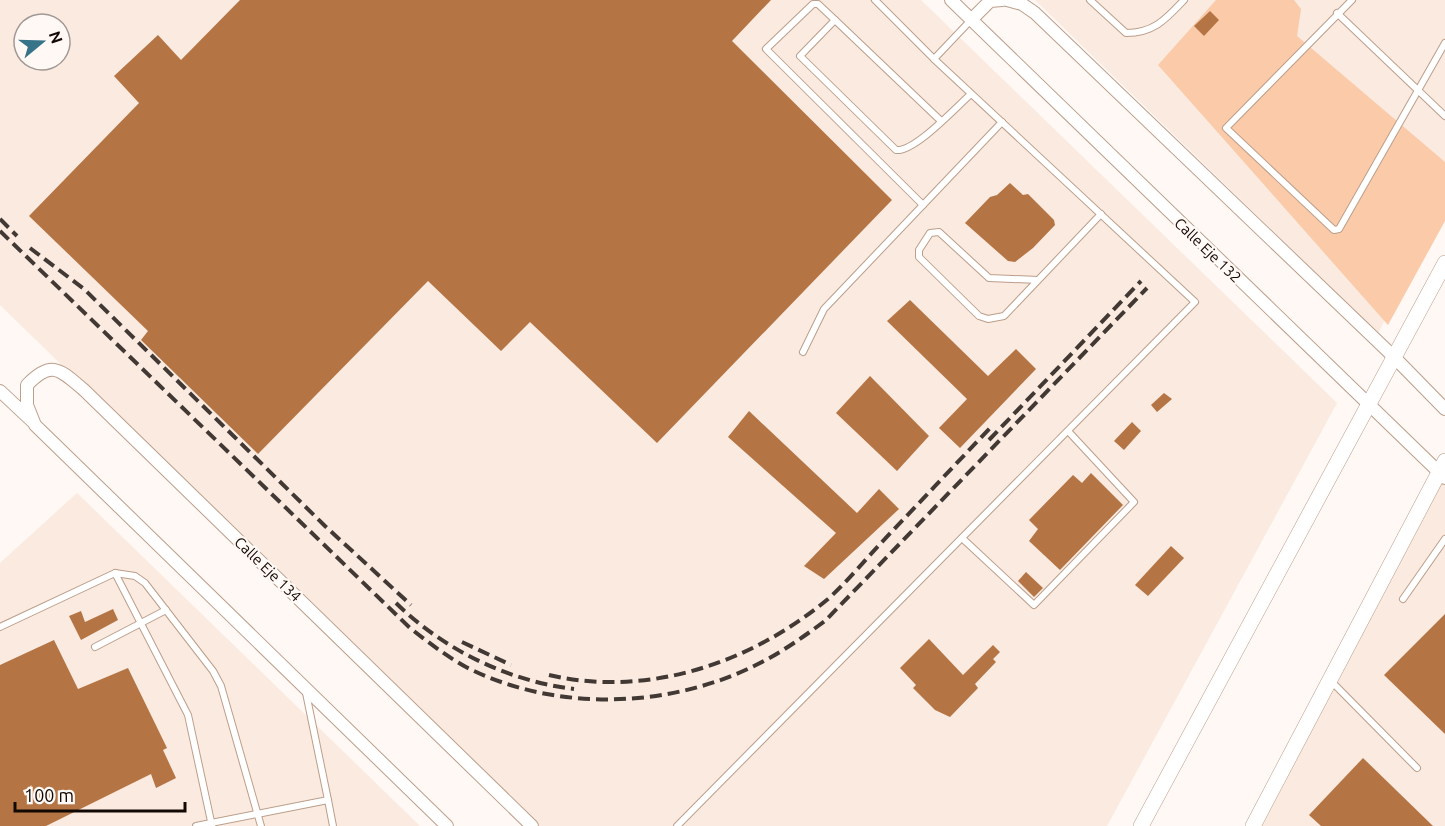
<svg xmlns="http://www.w3.org/2000/svg" width="1445" height="826" viewBox="0 0 1445 826" font-family="Ubuntu,sans-serif">
	<rect width="100%" height="100%" fill="#fff8f4"/>
	<g fill="#faeae0" fill-rule="evenodd">
		<path d="M0,0H921L1337,403L1107,826H536L0,305ZM24,24H60V60H24Z"/>
		<path d="M1035,0H1445V209L1378,333Z"/>
		<path d="M1445,470V826H1253Z"/>
		<path d="M77,493L420,826H0V563Z"/>
	</g>
	<path fill="#fbcaa8" d="M1216,0H1294L1301,9L1297,36L1445,162V221L1388,325L1158,65Z"/>
	<g fill="#b57443">
		<path d="M240,0H771L732,41L892,200L657,443L530,322L501,351L428,281L258,454L141,340L148,331L29,216L139,103L114,76L158,35L181,60Z"/>
		<path d="M1210,11L1219,20L1204,36L1194,26Z"/>
		<path d="M1010,183L1023,195L1028,194L1054,220L1055,225L1033,248L1015,262L1008,261L965,223L990,197L997,195Z"/>
		<path d="M910,300L988,376L1016,349L1036,369L960,448L939,428L967,399L887,321Z"/>
		<path d="M870,376L929,436L897,471L836,413Z"/>
		<path d="M1164,393L1172,399L1157,412L1151,405Z"/>
		<path d="M749,411L857,513L879,489L899,509L824,579L804,566L836,533L728,437Z"/>
		<path d="M1132,422L1141,431L1124,450L1114,441Z"/>
		<path d="M1091,473L1123,505L1060,570L1029,541L1038,529L1029,520L1073,475L1082,483Z"/>
		<path d="M1171,546L1184,558L1148,596L1135,585Z"/>
		<path d="M1026,572L1043,588L1034,597L1018,581Z"/>
		<path d="M113,609L118,620L81,640L69,616L81,611L85,622Z"/>
		<path d="M1445,614V734L1384,675Z"/>
		<path d="M929,639L963,675L993,645L1000,652L993,659L996,662L975,684L978,688L950,717L935,710L913,688L916,685L900,668Z"/>
		<path d="M54,640L78,689L128,668L167,748L163,750L176,778L156,788L151,774L46,826H0V665Z"/>
		<path d="M1363,758L1433,826H1321L1309,815Z"/>
	</g>
	<g fill="none" stroke-linecap="round" stroke-linejoin="round">
		<defs>
			<g id="service">
				<path d="M875,0L934,59"/>
				<path d="M1090,0L1126,33C1154,33 1166,19 1184,0"/>
				<path d="M1352,0L1226,128L1334,230L1339,229L1445,43"/>
				<path d="M1337,13L1445,116"/>
				<path d="M835,20L818,4H813L766,49L923,205"/>
				<path d="M941,121L835,20L800,56L896,150C915,152 956,107 971,94"/>
				<path d="M1038,280L989,278L939,232L930,233L919,250V257L979,316L988,319L1004,316L1101,214"/>
				<path d="M803,352L824,309L1002,122"/>
				<path d="M962,538L1034,605L1134,502L1068,431"/>
				<path d="M115,573L188,715L212,826"/>
				<path d="M1403,599L1445,539"/>
				<path d="M0,627L115,573L135,576L145,583L213,671L221,686L261,826"/>
				<path d="M95,647L166,610"/>
				<path d="M1331,681L1417,768"/>
				<path d="M328,800L333,826"/>
				<path d="M196,826L328,800L306,693"/>
				<path d="M677,826L1195,302L934,59L971,20"/>
			</g>
			<g id="minor">
				<path d="M951,0L1445,478"/>
				<path d="M1007,0L1022,4L1035,13L1394,357L1445,409"/>
				<path d="M971,20L990,1L1002,0"/>
				<path d="M0,391L32,421"/>
				<path d="M447,826L35,425L27,405V385C52,359 60,370 84,390L532,826"/>
			</g>
			<g id="tertiary">
				<path d="M1141,826L1445,263"/>
				<path d="M1253,826L1445,461"/>
			</g>
		</defs>
		<use href="#service" stroke="#bc9e8a" stroke-width="8"/>
		<use href="#minor" stroke="#bc9e8a" stroke-width="14"/>
		<use href="#tertiary" stroke="#bc9e8a" stroke-width="16"/>
		<use href="#service" stroke="#fff" stroke-width="6"/>
		<use href="#minor" stroke="#fff" stroke-width="12"/>
		<use href="#tertiary" stroke="#fff" stroke-width="15"/>
		<g stroke="#423934" stroke-width="4" stroke-dasharray="12 6" stroke-linecap="butt">
			<path d="M0,219L17,236"/>
			<path d="M0,231L410,628C428,642 446,656 466,667C554,712 668,709 756,665C781,653 803,637 825,621L1147,288"/>
			<path d="M30,248L84,289L325,526L411,605"/>
			<path d="M989,440L1141,281"/>
			<path d="M396,603C444,650 508,681 574,689"/>
			<path d="M462,642L511,665"/>
			<path d="M549,675C648,698 751,663 828,599C847,582 864,561 881,543C918,504 954,466 991,427"/>
		</g>
	</g>
	<g text-anchor="middle" dominant-baseline="central" stroke-width="4.5" stroke-linejoin="round" paint-order="stroke">
		<g font-size="15" fill="#130904" stroke="#fff8f4">
			<text transform="translate(1208 250) rotate(44)">Calle Eje 132</text>
			<text transform="translate(268 569) rotate(44)">Calle Eje 134</text>
		</g>
	</g>
	<g transform="translate(42 42) rotate(71)"><circle r="28" fill="#fff8f4" stroke="#a19894" stroke-width="1.5"/>
	<path d="M0-4.5L10 22L0 15L-10 22Z" fill="#37748a"/>
	<text y="-9" font-size="16" font-weight="bold" text-anchor="middle" fill="#130904">N</text>
	</g>
	<path d="M15 802v9h170v-9" fill="none" stroke="#130904" stroke-width="3"/>
	<text x="24" y="802" font-size="18" fill="#130904" stroke="#fff8f4" stroke-width="4.5" paint-order="stroke">100 m</text>
</svg>
